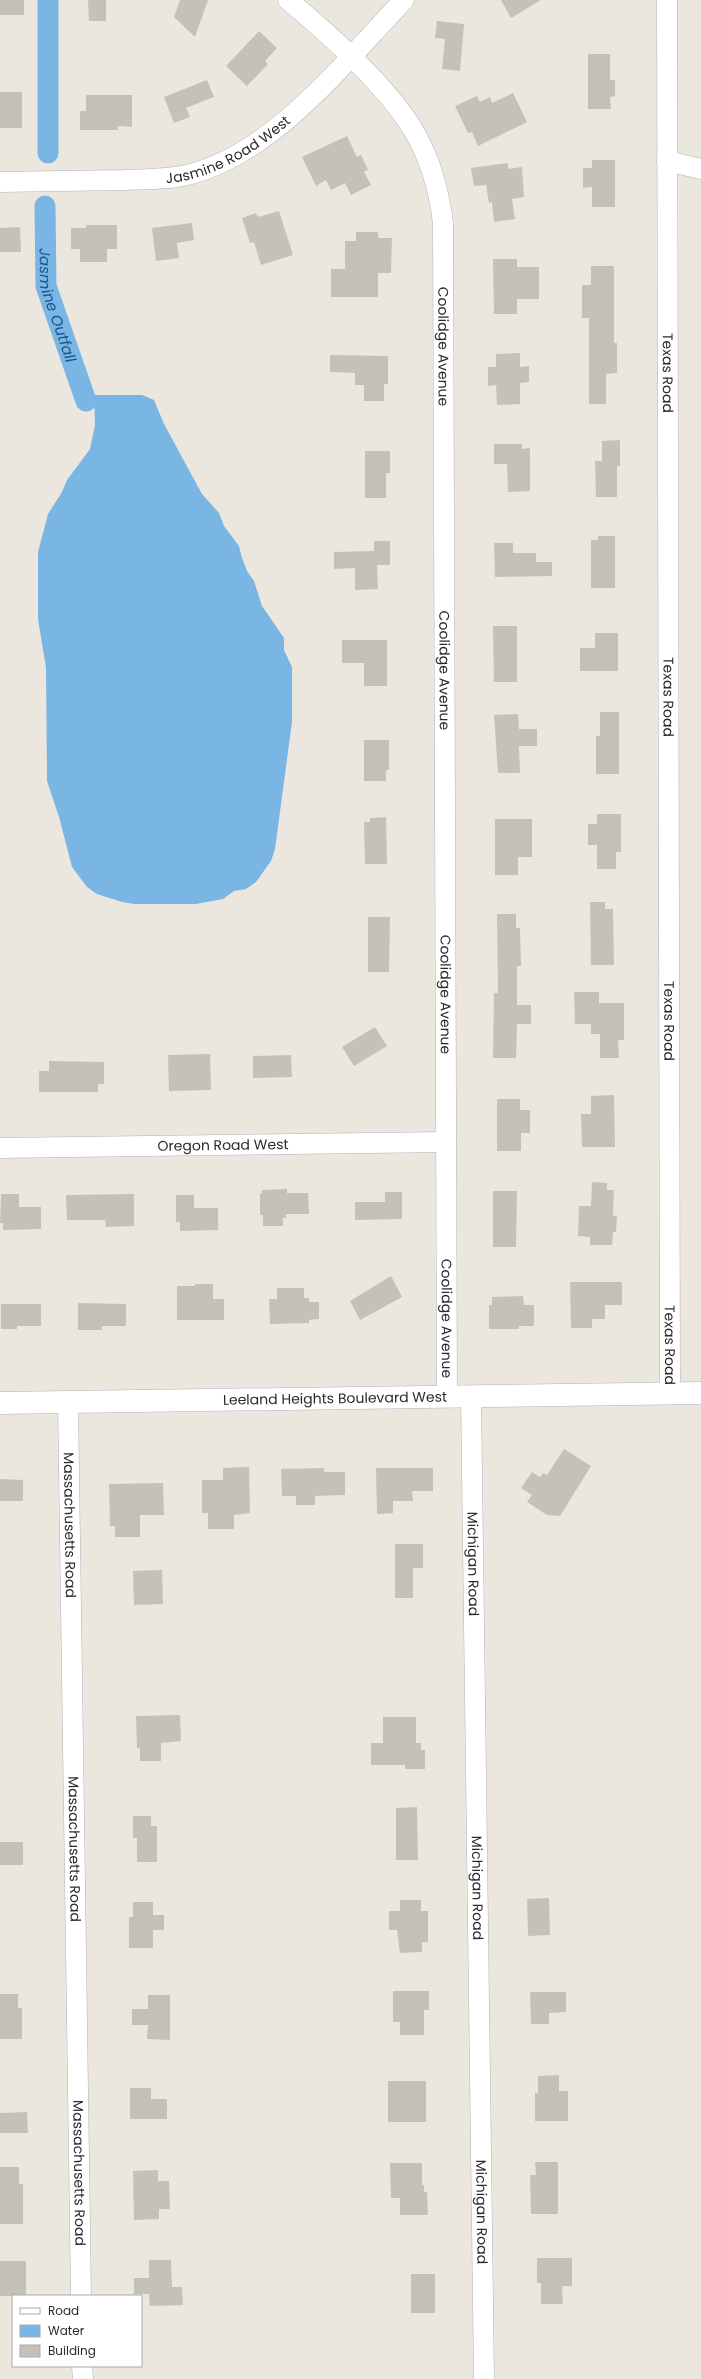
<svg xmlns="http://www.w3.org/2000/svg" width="701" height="2379" viewBox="0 0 701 2379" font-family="Poppins,sans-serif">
	<rect width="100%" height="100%" fill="#ebe7de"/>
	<path fill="#7ab6e4" d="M94,395H142L154,400L164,424L202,494L219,513L224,526L239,546L242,558L247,571L254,581L262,606L284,638V650L292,667V722L275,849L271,861L256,882L246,889L234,891L223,899L196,904H134L122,902L97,894L87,887L72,867L59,817L47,781L46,668L38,619V552L48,514L62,492L67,480L90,449L95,425Z"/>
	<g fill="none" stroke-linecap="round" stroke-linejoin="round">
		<g stroke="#7ab6e4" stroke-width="21">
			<path d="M48,153V0"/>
			<path id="s1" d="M45,206L46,286L86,401"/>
		</g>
	</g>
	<g fill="#c4c1b9">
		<rect x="0" y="0" width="24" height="15"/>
		<path d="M88,0H106V21H89Z"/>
		<path d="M180,0H208L195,37L174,17Z"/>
		<path d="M501,0H541L511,18Z"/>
		<path d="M437,21L464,24L460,71L442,69L445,39L435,38Z"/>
		<path d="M259,31L277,48L265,61L268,64L247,86L226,66Z"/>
		<path d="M588,54H610V80H615V96L610,97L611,109H588Z"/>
		<path d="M207,80L214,97L186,108L190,117L174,123L164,97Z"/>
		<rect x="0" y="92" width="22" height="36"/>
		<path d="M513,93L527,122L478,146L472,132L468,133L455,106L477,96L480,102L490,97L492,103Z"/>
		<path d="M86,95H132V127L118,126V130H80V111H86Z"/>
		<path d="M347,136L357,157L361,155L368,170L364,172L371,185L351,195L345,183L331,190L326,180L316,186L302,157Z"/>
		<path d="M592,160H615V207H592V187L583,188V168H592Z"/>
		<path d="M508,163V169L522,167L524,197L512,199L515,219L494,222L492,202L489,203L486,185L474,186L471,168Z"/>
		<path d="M279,211L293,255L261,265L254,242L250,243L242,218L256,213L258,217Z"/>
		<path d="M192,223L194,240L177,243L179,258L156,261L152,228Z"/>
		<path d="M86,225H117V249H107V262H80V249H71V228H86Z"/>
		<path d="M20,227L21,252H0V228Z"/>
		<path d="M356,232H378V238H392L391,273H378V297H331V269H345V241H356Z"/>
		<path d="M493,259H517V267H539V299H517V314H494Z"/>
		<path d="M591,266H614V343H617V373L606,374V404H589V318H582V285H591Z"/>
		<path d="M520,353V367L529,366V382L520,383V404L497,405L496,385L488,386V367H496V354Z"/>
		<path d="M330,355L388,356V384H384V401H364V385H355V373L330,372Z"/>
		<path d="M620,440V466H617V497H596L595,461H602V441Z"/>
		<path d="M494,444H522V449L530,448V491L508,492L507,464H494Z"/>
		<path d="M365,451H390V473H386V498H365Z"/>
		<path d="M598,536H615V588H591V540H598Z"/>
		<path d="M374,541H390V565H377L378,589L355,590V568L334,569V552L374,551Z"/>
		<path d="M494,543H513V553H536V562H552V576L495,577Z"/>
		<path d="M493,626H517V682H494Z"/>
		<path d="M595,633H618V671H580V648H595Z"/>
		<path d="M342,640H387V686H364V663H342Z"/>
		<path d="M600,712H619V774H596V736H600Z"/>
		<path d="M518,714L519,729H537V746H519L520,773H498L494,715Z"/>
		<path d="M364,740H389V770H386V781H364Z"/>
		<path d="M597,814H621V852H616V869H597V845H588V824H597Z"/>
		<path d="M386,817L387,864H365L364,822H370V818Z"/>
		<path d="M495,819H532V857H518V875H495Z"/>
		<path d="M590,902H605V909H613L614,965H591Z"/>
		<path d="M497,914H516V928H520L521,966H517V1005H531V1024H517L516,1058H493L494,993H498Z"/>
		<path d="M368,917H390L389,972H368Z"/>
		<path d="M574,992H599V1003H624V1040H618L619,1058H600V1034H591V1024H575Z"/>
		<path d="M375,1027L387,1046L354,1066L342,1047Z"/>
		<path d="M210,1054L211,1090L169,1091L168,1055Z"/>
		<path d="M291,1055L292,1077L253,1078V1056Z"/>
		<path d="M49,1061L104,1062V1084H98V1092H39V1071H49Z"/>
		<path d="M614,1095L615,1147H582L581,1114H591V1096Z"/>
		<path d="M497,1099H520V1110H530V1133H521V1151H497Z"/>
		<path d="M592,1182L607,1183V1190H614L613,1216H617L616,1232H613L612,1245H590V1237L578,1236L579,1206H591Z"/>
		<path d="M287,1189V1193H308L309,1214H286V1218H283V1226H263V1215H260V1194L262,1193V1190Z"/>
		<path d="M493,1191H517L516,1247H493Z"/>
		<path d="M385,1192H402V1219L355,1220V1202H385Z"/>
		<path d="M1,1194H19V1207H41V1229L3,1230V1223H0Z"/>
		<path d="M134,1194V1226L106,1227L105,1220H67L66,1195Z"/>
		<path d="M176,1195H194V1208H218V1230L180,1231V1222H176Z"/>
		<path d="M391,1276L402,1297L360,1320L350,1301Z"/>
		<path d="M570,1282H622V1305H605V1319H592V1328H571Z"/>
		<path d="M195,1284H213V1299H224V1320H177V1286H195Z"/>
		<path d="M277,1288H304V1298H309V1302H319V1319L309,1320V1323L270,1324L269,1299H277Z"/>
		<path d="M523,1296L524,1305H534V1326H519V1329H489V1305H492V1297Z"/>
		<path d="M78,1303L126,1304V1326H102V1330H78Z"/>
		<path d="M1,1304H41V1326H17V1329H1Z"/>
		<path d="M564,1449L591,1466L560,1516L547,1515L527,1502L532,1495L521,1488L532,1472L540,1477L543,1473L547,1475Z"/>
		<path d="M249,1467L250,1513L234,1515V1529H208V1513H202V1480H223V1468Z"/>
		<path d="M324,1468V1472H345V1495L315,1496V1505H296V1496H282L281,1469Z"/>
		<path d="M376,1468H433V1491H412L413,1501H393V1513L377,1514Z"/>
		<path d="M0,1479L23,1480V1501H0Z"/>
		<path d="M163,1483L164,1515H140V1537H115V1526H110L109,1484Z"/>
		<path d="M395,1544H423V1568H413V1598H395Z"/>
		<path d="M162,1570L163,1604L134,1605L133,1571Z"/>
		<path d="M180,1715L181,1741L161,1743V1761H140V1748H137L136,1716Z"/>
		<path d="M383,1717H416V1743H421V1750H425V1769H405V1765H371V1743H383Z"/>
		<path d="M417,1807L418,1860H396V1808Z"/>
		<path d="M133,1816H151V1826H157V1862H137V1838H133Z"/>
		<rect x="0" y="1842" width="23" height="23"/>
		<path d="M549,1898L550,1935L528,1936L527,1899Z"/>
		<path d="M400,1900H421V1911H428V1942H422V1952L400,1953L397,1930H389V1911H400Z"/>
		<path d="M133,1902H153V1915H164V1930H153V1948H129V1917H133Z"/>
		<path d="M393,1991H429V2010H424V2035H400V2022H393Z"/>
		<path d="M530,1992H566V2012L549,2013V2024H531Z"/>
		<path d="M0,1994H18V2008H22V2039H0Z"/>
		<path d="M148,1995H170V2040L147,2039L148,2025H132V2009H148Z"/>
		<path d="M559,2075V2091H568V2121H535V2093H538V2076Z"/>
		<rect x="388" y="2081" width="38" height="41"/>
		<path d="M130,2088H151V2099H167V2119H130Z"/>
		<path d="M27,2112L28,2133H0V2113Z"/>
		<path d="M535,2162H558V2214H531L530,2175H536Z"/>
		<path d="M390,2163H422V2185H424V2192H427L428,2215H400V2198H391Z"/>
		<path d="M0,2167H19V2184H23V2224H0Z"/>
		<path d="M158,2170V2181H169L170,2209H159V2219L134,2220L133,2171Z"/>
		<path d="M537,2258H572V2286H562L563,2304H541V2283H537Z"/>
		<path d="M149,2260H171L172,2287H182L183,2305L150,2306L149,2294H134V2278H149Z"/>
		<rect x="0" y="2261" width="26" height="35"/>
		<rect x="411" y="2274" width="24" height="39"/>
	</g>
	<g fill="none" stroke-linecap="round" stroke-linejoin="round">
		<defs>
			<g id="minor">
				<path id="s2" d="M288,0C330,35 384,83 412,128C430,157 439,190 443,223L447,1397"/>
				<path id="s3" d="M667,0L670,1393"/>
				<path d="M667,161L701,169"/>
				<path id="s4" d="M0,182C41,181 83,181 124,180C146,179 169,180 191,174C275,152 345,61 404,0"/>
				<path id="s5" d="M0,1148L446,1142"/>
				<path id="s6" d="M471,1396L484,2379"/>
				<path id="s7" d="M68,1402L81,2296"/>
				<path d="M82,2366L83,2379"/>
			</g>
			<g id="secondary">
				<path id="s8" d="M0,1403L701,1393"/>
			</g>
		</defs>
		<use href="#minor" stroke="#b1b1bd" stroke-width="21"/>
		<use href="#secondary" stroke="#b1b1bd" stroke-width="23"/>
		<use href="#minor" stroke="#fff" stroke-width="20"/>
		<use href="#secondary" stroke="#fff" stroke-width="22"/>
	</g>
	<g text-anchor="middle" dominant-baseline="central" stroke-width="3" stroke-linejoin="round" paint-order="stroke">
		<g font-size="14" fill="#2a2a2a" stroke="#fff">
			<text stroke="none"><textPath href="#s4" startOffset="235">Jasmine Road West</textPath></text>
			<text stroke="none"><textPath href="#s2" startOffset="403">Coolidge Avenue</textPath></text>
			<text stroke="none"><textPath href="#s3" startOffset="373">Texas Road</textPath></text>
			<text stroke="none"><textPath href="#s2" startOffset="727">Coolidge Avenue</textPath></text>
			<text stroke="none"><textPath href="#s3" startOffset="697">Texas Road</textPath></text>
			<text stroke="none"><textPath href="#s2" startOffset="1051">Coolidge Avenue</textPath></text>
			<text stroke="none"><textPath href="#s3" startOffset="1021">Texas Road</textPath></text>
			<text stroke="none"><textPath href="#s5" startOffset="223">Oregon Road West</textPath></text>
			<text stroke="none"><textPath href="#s2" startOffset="1375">Coolidge Avenue</textPath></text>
			<text stroke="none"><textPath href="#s3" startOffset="1345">Texas Road</textPath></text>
			<text stroke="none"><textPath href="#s8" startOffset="335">Leeland Heights Boulevard West</textPath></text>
			<text stroke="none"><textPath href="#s7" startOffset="123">Massachusetts Road</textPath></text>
			<text stroke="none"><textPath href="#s6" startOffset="168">Michigan Road</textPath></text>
			<text stroke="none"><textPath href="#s7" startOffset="447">Massachusetts Road</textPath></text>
			<text stroke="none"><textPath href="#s6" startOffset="492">Michigan Road</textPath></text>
			<text stroke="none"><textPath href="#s7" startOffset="771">Massachusetts Road</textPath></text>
			<text stroke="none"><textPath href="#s6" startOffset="816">Michigan Road</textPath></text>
		</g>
		<g font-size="15" font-style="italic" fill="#19548f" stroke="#fff">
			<text stroke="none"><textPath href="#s1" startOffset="101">Jasmine Outfall</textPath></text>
		</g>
	</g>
	<rect x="12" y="2295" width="130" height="72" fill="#ffffff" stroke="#aaaaaa"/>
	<rect x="20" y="2308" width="20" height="6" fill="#ffffff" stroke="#aaaaaa"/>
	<text x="48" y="2315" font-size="12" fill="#2a2a2a">Road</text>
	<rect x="20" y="2325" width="20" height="12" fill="#7ab6e4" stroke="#aaaaaa"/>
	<text x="48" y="2335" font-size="12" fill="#2a2a2a">Water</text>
	<rect x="20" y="2345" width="20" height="12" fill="#c4c1b9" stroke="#aaaaaa"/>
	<text x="48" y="2355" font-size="12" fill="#2a2a2a">Building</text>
</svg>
